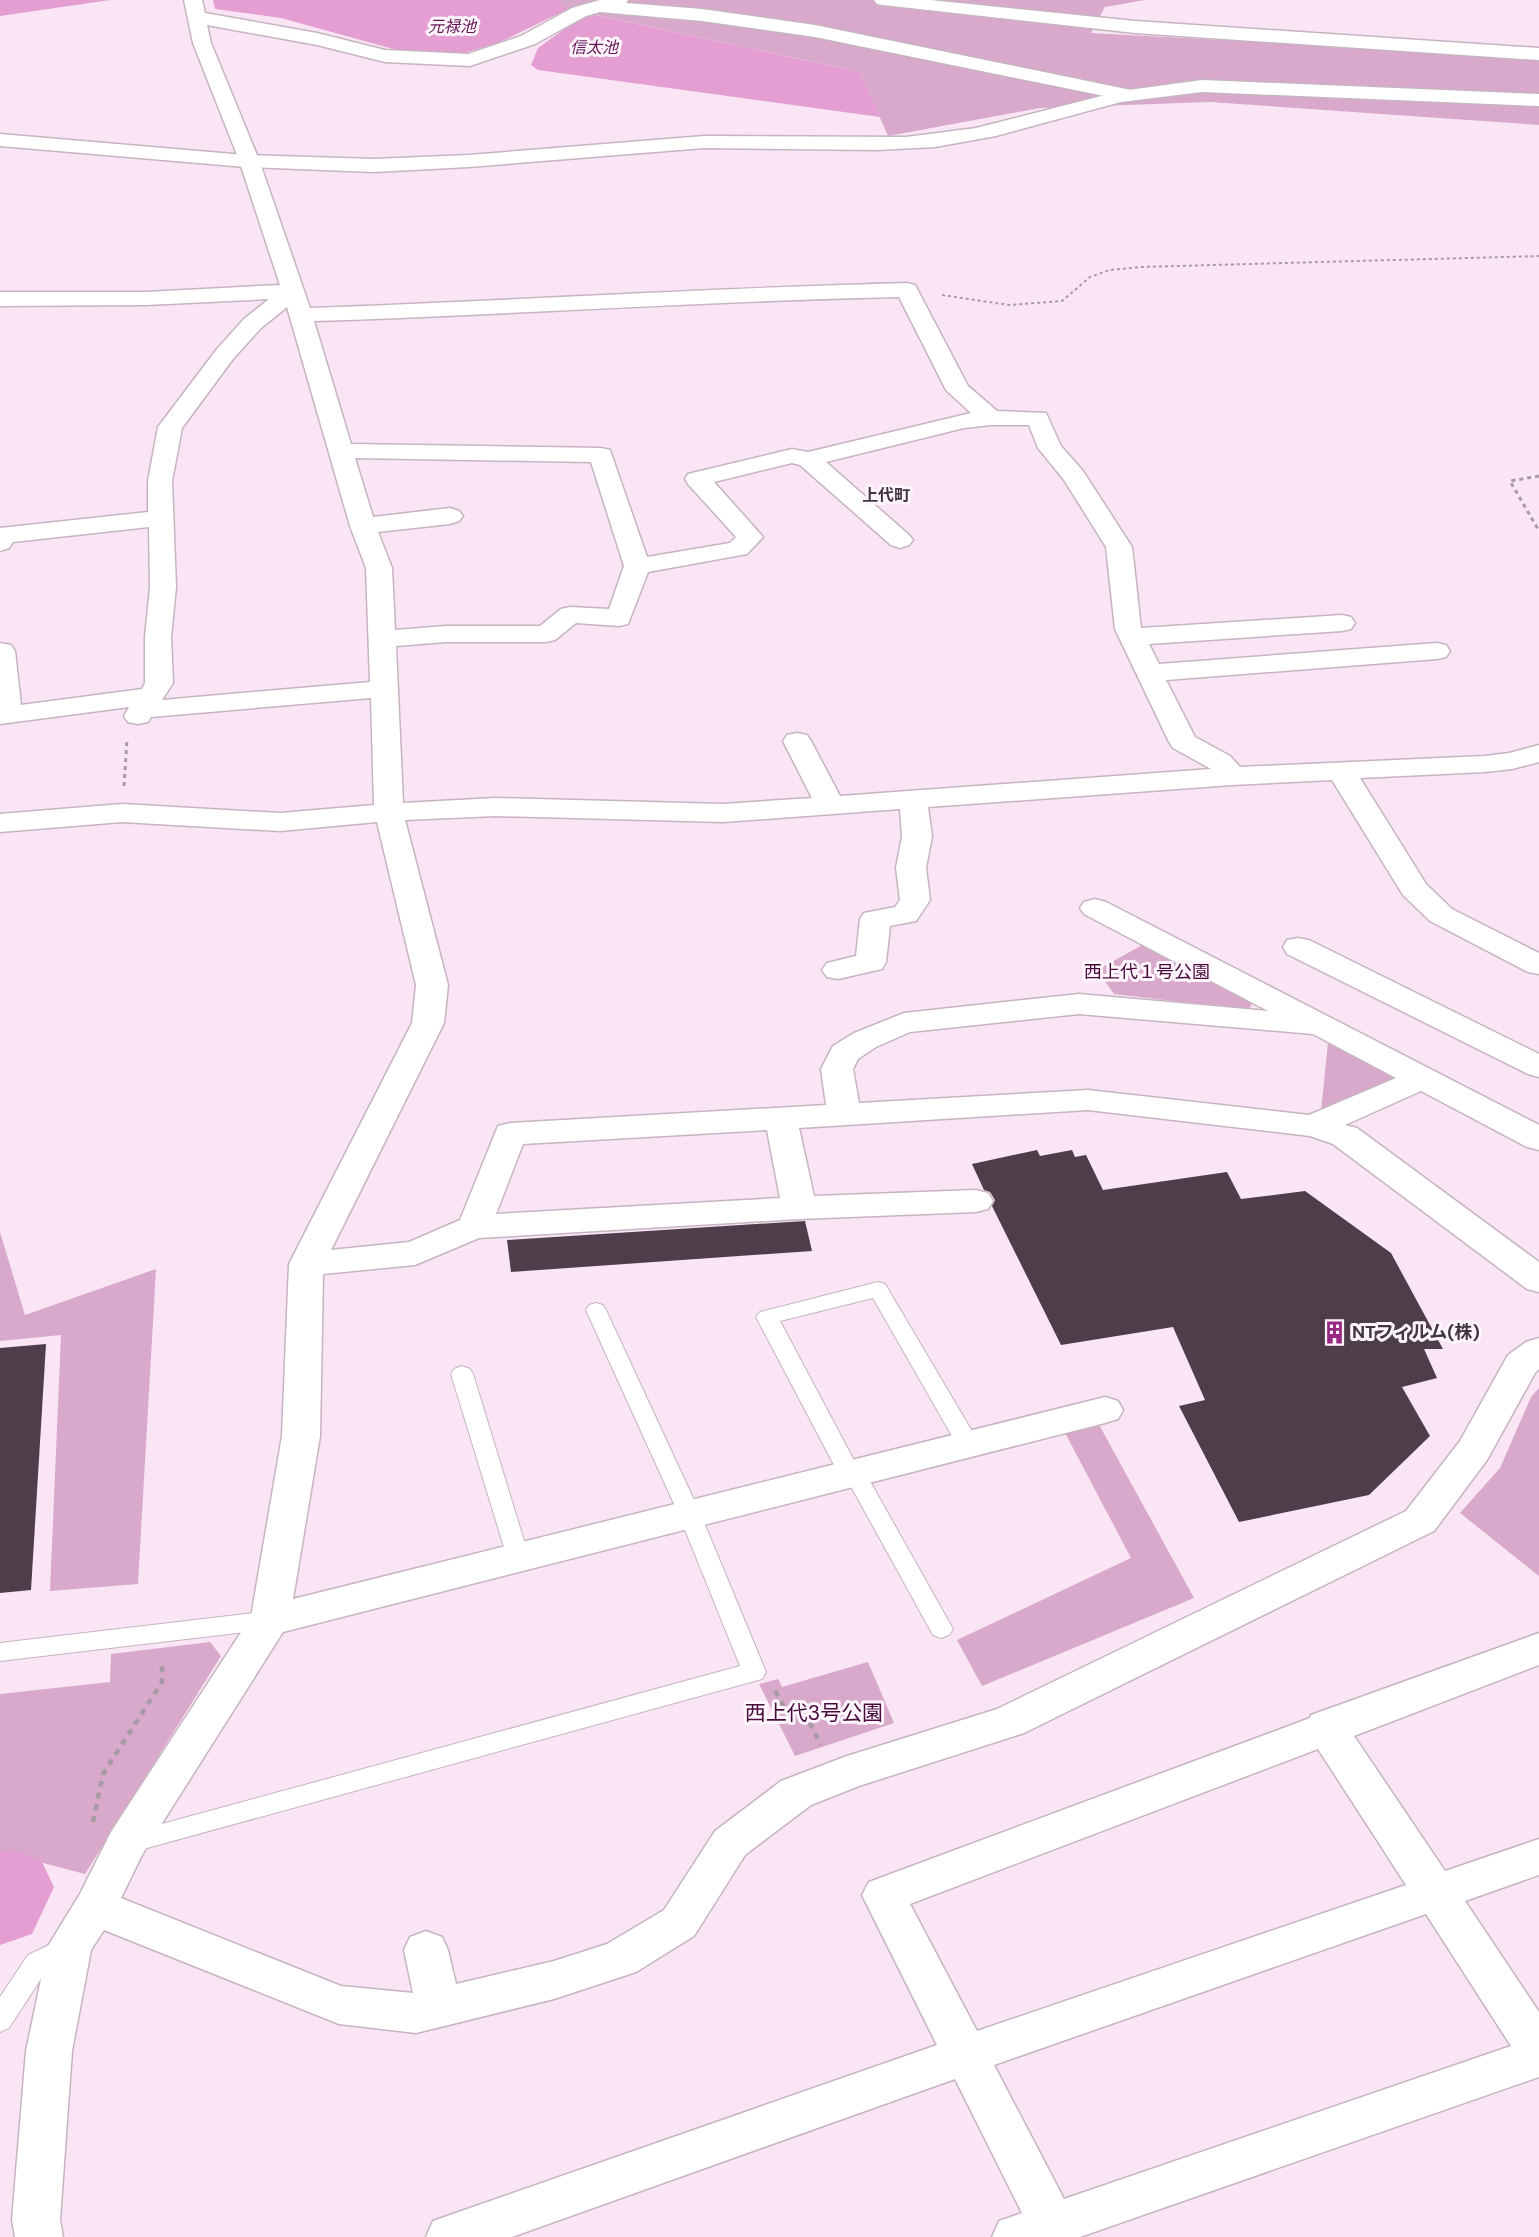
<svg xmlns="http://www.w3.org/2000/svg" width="1539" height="2237" viewBox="0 0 1539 2237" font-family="'DM Sans','Noto Sans JP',sans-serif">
	<rect width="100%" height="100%" fill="#f9e5f3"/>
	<g fill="#d8a9cb">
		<path d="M557,0H1145L1105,7L1091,33L1539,57V125L1210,102L1040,108L888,136L860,72L568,9Z"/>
		<path d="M1146,943L1254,998L1249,1010L1114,994L1097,970Z"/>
		<path d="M1329,1033L1411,1078L1321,1111Z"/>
		<path d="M0,1232L25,1315L156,1269L138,1584L50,1591L61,1335L0,1341Z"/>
		<path d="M1539,1388V1576L1460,1513L1500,1468L1531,1397Z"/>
		<path d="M1097,1421L1194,1598L982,1686L957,1640L1131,1558L1063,1429Z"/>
		<path d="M210,1642L221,1656L85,1874L32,1860L0,1864V1694L110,1682L111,1654Z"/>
		<path d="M868,1662L894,1723L795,1756L759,1684L778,1679L782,1687Z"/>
	</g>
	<g fill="#e49ed2">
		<path d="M0,0H110L0,16Z"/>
		<path d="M213,0H557L568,9L498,43L461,54L397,50L281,18L215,9Z"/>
		<path d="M595,15L860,72L880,117L538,70L531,65L538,48L580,18Z"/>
	</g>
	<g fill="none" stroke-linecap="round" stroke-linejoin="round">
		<path fill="#e49ed2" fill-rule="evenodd" d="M9,1849L41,1860L54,1887L32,1934L0,1945V1852Z"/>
	</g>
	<g fill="#4d3e49">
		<path d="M1037,1150L1040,1156L1072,1150L1075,1157L1086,1155L1103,1190L1227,1172L1241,1199L1305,1191L1391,1253L1443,1349H1424L1437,1378L1402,1387L1430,1436L1369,1495L1239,1522L1179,1406L1205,1400L1173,1327L1061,1345L992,1206L995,1200L990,1192L984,1190L972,1164Z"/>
		<path d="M805,1221L812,1251L511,1272L507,1240Z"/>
		<path d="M46,1344L31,1590L0,1593V1348Z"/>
	</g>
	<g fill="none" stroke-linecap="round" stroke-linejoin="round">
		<defs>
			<g id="lane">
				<path d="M878,1282L885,1284L976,1438L979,1444L976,1450L968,1452L960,1450L873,1298L780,1321L857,1466L862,1467L953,1629L949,1635L941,1638L933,1635L848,1481L842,1480L756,1317L760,1312Z"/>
				<path d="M596,1303L603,1305L606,1310L701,1515L766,1672L762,1679L129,1853L120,1850L116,1843L120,1836L129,1833L740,1666L679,1515L586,1310L589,1305Z"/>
				<path d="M462,1366L470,1369L473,1374L529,1557L526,1563L518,1566L510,1563L507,1557L451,1374L454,1369Z"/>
				<path d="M270,1611L278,1614L282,1620L278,1626L270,1629L0,1661V1643Z"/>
				<path d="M68,1936L77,1939L81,1947L77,1955L46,1971L9,2028L0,2032V1997L28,1955Z"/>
			</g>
			<g id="street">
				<path d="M184,0H202L205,13L317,33L385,50L468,54L521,36L572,8L600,0H628L626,3L702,9L815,25L1136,91L1139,95L1136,99L1129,101L815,37L702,21L600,12L586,16L535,44L470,66L385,62L317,45L207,25L211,43L259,160L310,308C509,301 708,288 907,283L915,285L968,386L997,411L1046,413L1061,446L1083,471L1132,547L1141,628L1342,615L1351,617L1355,623L1351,629L1342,631L1149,644L1159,664L1437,643L1446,645L1450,651L1446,657L1437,659L1166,680L1195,737L1230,756L1240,767L1485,756L1509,753L1539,745V762L1512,769L1485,772L1360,778L1426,884L1452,909L1539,953V974L1528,972L1430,921L1403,895L1332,780L1232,785L928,807L932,836L926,868L930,900L916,921L890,926L886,962L882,969L838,979L827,977L822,970L827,963L856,956L860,919L864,913L895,907L900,900L896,868L902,836L900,809L723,822L495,816L405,820L448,985L444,1023L331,1250L409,1242L460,1220L498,1126L510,1123L826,1105L821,1069L833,1046L854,1033L904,1013L1079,994L1268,1011L1084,914L1080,908L1084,902L1095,899L1106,902L1539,1125V1150L1527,1147L1421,1091L1345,1125L1357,1128L1539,1262V1292L1527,1289L1333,1144L1310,1136L1088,1110L799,1128L814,1196L976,1190L988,1193L993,1201L988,1209L976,1212L799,1219L479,1238L415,1265L323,1274L320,1436L293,1599L1105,1397L1118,1401L1123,1410L1118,1419L1105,1423L283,1632L142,1855L121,1898L341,1986L413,1993L404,1950L410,1937L426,1931L442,1937L448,1950L456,1984L554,1961L607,1944L664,1910L715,1831L781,1781L847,1756L997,1709L1406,1511L1460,1441L1508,1355L1526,1342L1539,1338V1369L1535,1373L1487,1460L1434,1531L1024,1733L859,1786L811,1805L745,1855L694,1936L636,1972L554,1999L416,2033L339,2024L104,1930L91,1950L72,2051L60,2220L63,2237H15L12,2220L26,2051L48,1946L80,1894L111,1832L251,1617L282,1436L289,1264L412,1023L416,985L377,822L280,831L122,822L0,832V814L122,804L280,813L374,805L371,698L151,717L148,722L138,724L128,722L124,716L129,707L0,724V643L11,645L15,651L21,705L142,689L145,683V637L150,587L149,527L13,542L9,548L0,551V528L148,512V481L158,427L217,349L244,319L269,299L146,305L0,306V292H146L280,285L239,160L193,43ZM899,297L946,390L971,413L808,452L792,449L688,474L685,479L688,484L736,537L730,543L647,557L610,450L601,448L351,444L314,321C509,315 704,301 899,297ZM287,307L350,526L366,568L370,682L162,700L173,683L171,637L176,587L172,481L182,428L233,359L260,329ZM991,425H1029L1038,448L1064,480L1106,547L1115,629L1169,742L1173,748L1211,769L840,796L811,741L807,735L797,733L787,735L783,741L812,798L723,804L495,798L403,803L396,646L446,642H546L555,640L576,623L619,626L628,624L648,572L747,554L763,537L714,482L792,463L800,465L891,545L900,548L909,545L913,540L909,535L826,462L964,428ZM355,458L591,462L624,566L609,609L570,607L561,609L540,626H446L395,630L392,568L378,532L450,524L459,521L463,516L459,511L450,508L373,517ZM1079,1014L1313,1034L1396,1078L1309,1115L1088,1090L859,1103L853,1069L858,1059L876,1047L910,1032ZM767,1130L780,1198L496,1214L523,1144Z"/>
				<path d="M874,0H930L1135,21L1539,48V60L1135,33L883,5L877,4Z"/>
				<path d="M1298,938L1309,940L1539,1054V1077L1528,1074L1287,954L1283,947L1287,940Z"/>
				<path d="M1539,1633V1665L1354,1736L1445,1871L1539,1839V1875L1465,1901L1539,2012V2077L1080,2237H992L999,2221L1022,2213L955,2079L512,2237H426L433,2221L450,2215L937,2045L862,1895L869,1882L1310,1718L1311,1715ZM1318,1749L1406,1885L977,2031L910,1904ZM1426,1914L1511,2046L1064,2199L994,2065Z"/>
			</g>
			<path id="secondary" d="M1202,80L1539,94V106L1202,92L1121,102L996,136L935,147L877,150L704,148L469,167L374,172L245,167L0,146V134L245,155L374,159L469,155L704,136L906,137L976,128L1121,91Z"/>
		</defs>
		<use href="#lane" stroke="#c7b4c1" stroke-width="2"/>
		<use href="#street" stroke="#c7b4c1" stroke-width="3"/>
		<use href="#secondary" stroke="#c7b4c1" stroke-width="3"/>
		<path stroke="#a89aa4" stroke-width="2" stroke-dasharray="3 3" stroke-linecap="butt" d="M942,295L1009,305L1062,301L1090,277L1110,270L1141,267L1539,256"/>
		<g stroke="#a89aa4" stroke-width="3" stroke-dasharray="4 4" stroke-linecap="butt">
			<path d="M1539,476L1510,481L1539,531"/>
			<path d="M124,786L127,740"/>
		</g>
		<g stroke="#a89aa4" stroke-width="4.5" stroke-dasharray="6 6" stroke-linecap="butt">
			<path d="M775,1691L783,1705L809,1722L821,1745"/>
			<path d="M93,1822L103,1774L162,1682V1662"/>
		</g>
		<use href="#lane" fill="#fff" fill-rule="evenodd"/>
		<use href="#street" fill="#fff" fill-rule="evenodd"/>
		<use href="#secondary" fill="#fff" fill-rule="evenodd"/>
	</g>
	<defs>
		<symbol id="building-bare" viewBox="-9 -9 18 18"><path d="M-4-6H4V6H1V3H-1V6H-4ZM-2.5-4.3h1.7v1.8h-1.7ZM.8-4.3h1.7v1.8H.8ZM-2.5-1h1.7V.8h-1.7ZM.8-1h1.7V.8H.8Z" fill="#992784" stroke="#fef6fc" stroke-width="2.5" paint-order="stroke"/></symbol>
	</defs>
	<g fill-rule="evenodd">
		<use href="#building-bare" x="1318" y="1316" width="33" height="33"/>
	</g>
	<g text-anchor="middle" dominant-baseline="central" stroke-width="6" stroke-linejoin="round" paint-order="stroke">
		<g font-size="16" font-style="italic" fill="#651357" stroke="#fef6fc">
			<text x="452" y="26">元禄池</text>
			<text x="594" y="47">信太池</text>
		</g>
		<g font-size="16" font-weight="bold" fill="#3f373d" stroke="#fef6fc">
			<text x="886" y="495">上代町</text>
		</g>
		<g font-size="18" fill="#480a3d" stroke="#fef6fc">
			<text x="1147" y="972">西上代１号公園</text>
		</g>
		<g font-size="18" font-weight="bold" fill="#3f373d" stroke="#fef6fc" text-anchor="start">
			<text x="1352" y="1332">NTフィルム(株)</text>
		</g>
		<g font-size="21" fill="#480a3d" stroke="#fef6fc">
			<text x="814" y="1713">西上代3号公園</text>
		</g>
	</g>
</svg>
